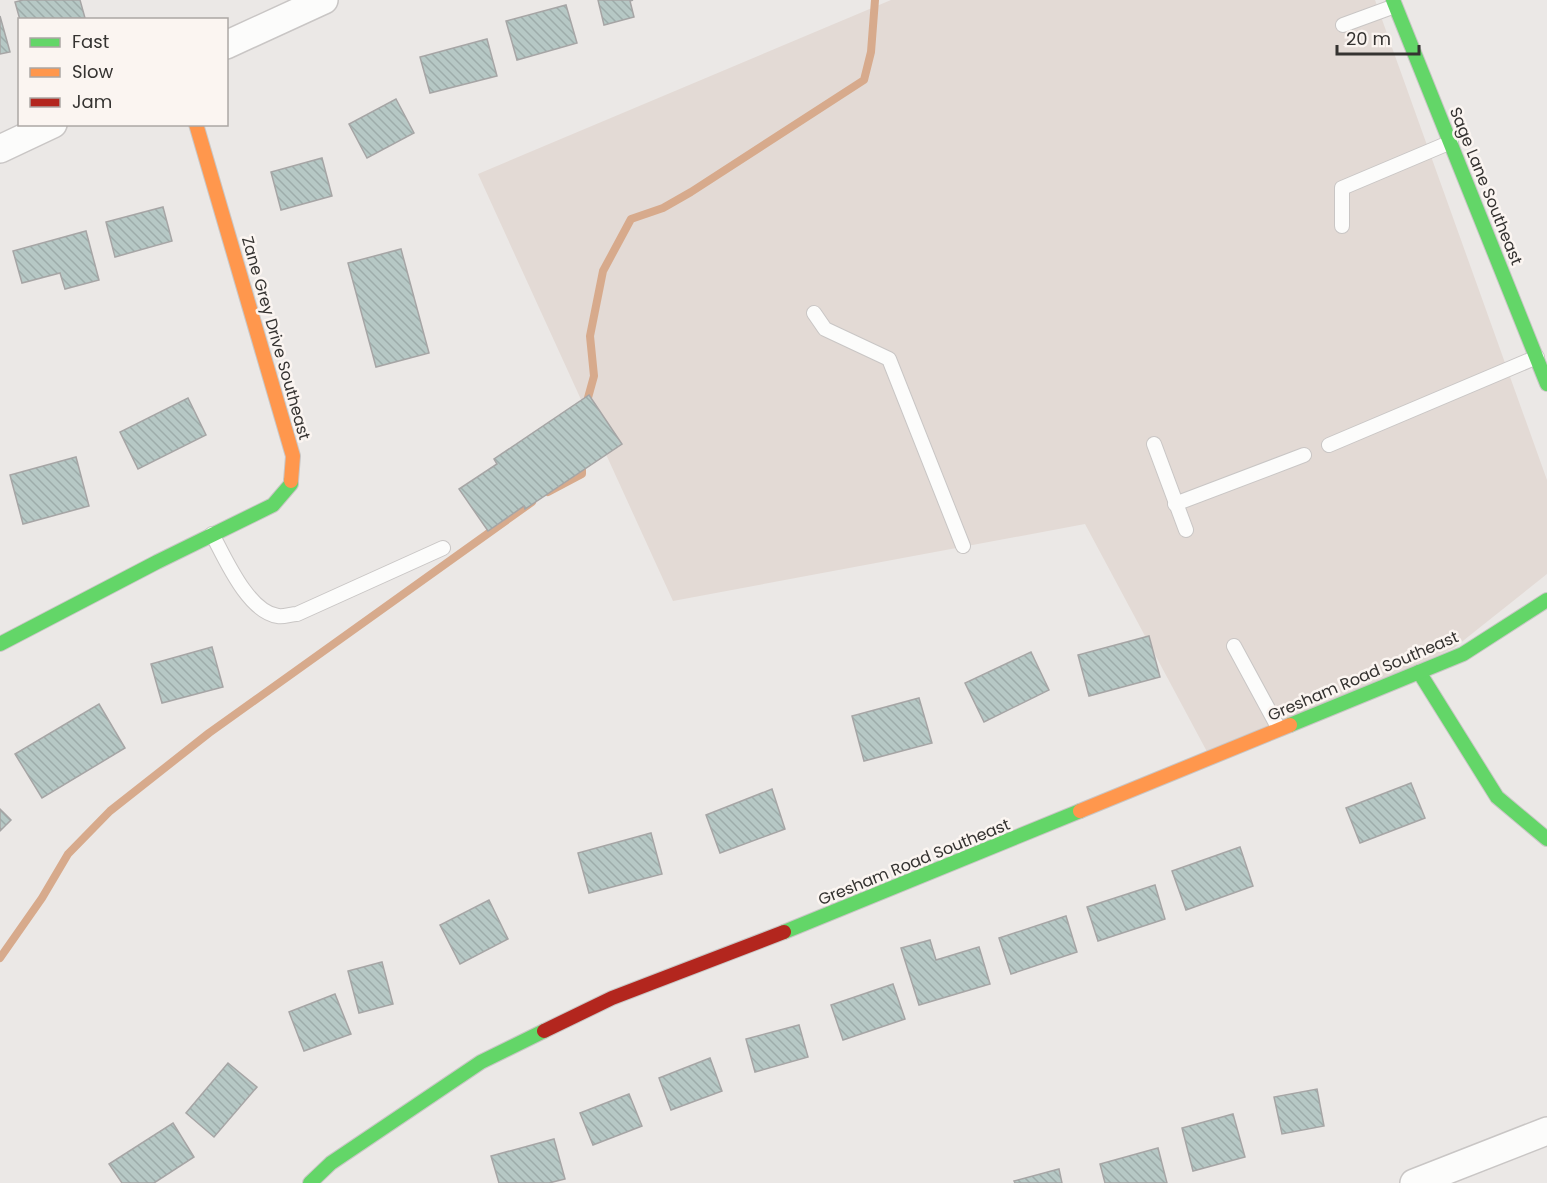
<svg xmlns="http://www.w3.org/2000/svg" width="1547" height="1183" viewBox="0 0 1547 1183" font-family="Poppins,sans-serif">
	<defs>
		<pattern id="building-back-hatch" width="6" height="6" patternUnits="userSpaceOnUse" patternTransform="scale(1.5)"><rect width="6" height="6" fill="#b6c8c5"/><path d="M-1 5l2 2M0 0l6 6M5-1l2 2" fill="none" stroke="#9dacaa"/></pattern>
	</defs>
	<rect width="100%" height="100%" fill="#ebe8e6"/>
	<path fill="#e3dad5" d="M891,0H1375L1547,480V574L1454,648L1212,761L1085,524L673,601L478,174Z"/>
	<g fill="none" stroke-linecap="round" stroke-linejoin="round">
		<g stroke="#d7aa8c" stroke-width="8">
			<path d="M586,405L594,376L590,336L603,271L631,219L663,208L691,192L864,80L871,52L875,0"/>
			<path d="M548,492L582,474V462"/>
			<path d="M0,958L42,898L68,854L110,811L209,733L532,502"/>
		</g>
	</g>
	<g fill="url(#building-back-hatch)" stroke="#a6a5a5" stroke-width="1.5">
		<path d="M23,0H80L85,18L20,20L15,2Z"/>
		<path d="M598,0H633L630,1L634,17L604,25Z"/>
		<path d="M566,5L577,43L517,60L506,21Z"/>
		<path d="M0,16L10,52L0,54Z"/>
		<path d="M487,39L497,76L430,93L420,57Z"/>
		<path d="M396,99L414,133L367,158L349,124Z"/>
		<path d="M322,158L332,196L281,210L271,172Z"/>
		<path d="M163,207L172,241L115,257L106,222Z"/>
		<path d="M86,231L99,280L65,289L60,273L22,283L13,251Z"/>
		<path d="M401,249L429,353L376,367L348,263Z"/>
		<path d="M589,395L622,444L525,509L524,506L488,531L459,489L497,464L494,459Z"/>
		<path d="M188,398L206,435L138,469L120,432Z"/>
		<path d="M76,457L89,506L23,524L10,475Z"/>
		<path d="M1149,636L1160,677L1089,696L1078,655Z"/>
		<path d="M212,647L223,687L162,703L151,664Z"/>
		<path d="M1031,652L1049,690L984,722L965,683Z"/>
		<path d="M919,698L932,743L864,761L852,716Z"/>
		<path d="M99,704L125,748L42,798L15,754Z"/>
		<path d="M1411,783L1425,818L1360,843L1346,808Z"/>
		<path d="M772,789L785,829L720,853L706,815Z"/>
		<path d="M0,809L11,820L0,831Z"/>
		<path d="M651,833L662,874L589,893L578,853Z"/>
		<path d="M1240,847L1253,886L1186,910L1172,871Z"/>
		<path d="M1155,885L1165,919L1098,941L1087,907Z"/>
		<path d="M489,900L508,939L460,964L440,925Z"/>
		<path d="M1066,916L1077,952L1011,974L999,938Z"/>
		<path d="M930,940L936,960L979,947L990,984L919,1005L901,948Z"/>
		<path d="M382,962L393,1004L359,1013L348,971Z"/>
		<path d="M893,984L905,1019L843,1040L831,1005Z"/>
		<path d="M335,994L351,1034L304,1051L289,1012Z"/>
		<path d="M799,1025L808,1057L755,1072L746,1039Z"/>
		<path d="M710,1058L722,1091L671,1110L659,1078Z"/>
		<path d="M228,1063L257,1087L214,1137L186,1113Z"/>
		<path d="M1317,1089L1324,1126L1282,1134L1274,1097Z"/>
		<path d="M629,1094L642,1126L593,1145L580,1113Z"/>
		<path d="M1233,1114L1245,1157L1193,1171L1182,1128Z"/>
		<path d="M173,1123L194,1157L154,1183H122L109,1164Z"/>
		<path d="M554,1139L565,1179L549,1183H499L491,1156Z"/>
		<path d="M1158,1148L1167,1183H1105L1100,1164Z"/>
		<path d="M1059,1169L1062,1183H1015L1014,1181Z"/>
	</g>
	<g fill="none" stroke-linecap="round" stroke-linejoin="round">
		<defs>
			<g id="lane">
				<path d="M1343,25L1395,6"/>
				<path d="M1342,226V188L1451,142"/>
				<path d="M814,313L825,329L889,359L963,546"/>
				<path d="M1154,444L1186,530"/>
				<path d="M1329,445L1537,357"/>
				<path d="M1175,504L1304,455"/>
				<path d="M212,534C225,558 248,612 278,616C284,617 291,614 297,614L443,548"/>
				<path d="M1234,646L1279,729"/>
			</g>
			<g id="street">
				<path d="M226,45L324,0"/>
				<path d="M0,149L53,124"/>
				<path d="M1414,1183L1547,1131"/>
			</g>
			<g id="fast">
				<path d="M1393,0L1547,384"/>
				<path d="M0,644L157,562L273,505L291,484V481"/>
				<path d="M1419,672L1497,797L1547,839"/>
				<path d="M1290,725L1463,654L1547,600"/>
				<path d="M784,932L1080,811"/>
				<path d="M310,1183L331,1163L481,1062L544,1031"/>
			</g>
			<g id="slow">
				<path d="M196,124L293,456L291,481"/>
				<path d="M1080,811L1290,725"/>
			</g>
			<path id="jam" d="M544,1031L612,998L784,932"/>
		</defs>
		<use href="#lane" stroke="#c9c6c5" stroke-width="16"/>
		<use href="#street" stroke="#c9c6c5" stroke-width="30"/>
		<use href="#fast" stroke="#c9c6c5" stroke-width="16"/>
		<use href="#slow" stroke="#c9c6c5" stroke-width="16"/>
		<use href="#jam" stroke="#c9c6c5" stroke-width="16"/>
		<use href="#lane" stroke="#fcfcfb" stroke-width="14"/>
		<use href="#street" stroke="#fcfcfb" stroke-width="27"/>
		<use href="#fast" stroke="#63d668" stroke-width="14"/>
		<use href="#slow" stroke="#ff974d" stroke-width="14"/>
		<use href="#jam" stroke="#b3261e" stroke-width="14"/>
	</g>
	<g text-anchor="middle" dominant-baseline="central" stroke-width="5" stroke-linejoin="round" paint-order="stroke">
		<g font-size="16" fill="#353331" stroke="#fbf5f1">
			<text transform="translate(1486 186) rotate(68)">Sage Lane Southeast</text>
			<text transform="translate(276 338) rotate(74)">Zane Grey Drive Southeast</text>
			<text transform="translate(1363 676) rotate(-23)">Gresham Road Southeast</text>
			<text transform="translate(914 862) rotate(-22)">Gresham Road Southeast</text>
		</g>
	</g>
	<rect x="18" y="18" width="210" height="108" fill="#fbf5f1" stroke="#aca7a4" stroke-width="1.5"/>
	<rect x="30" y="38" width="30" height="9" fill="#63d668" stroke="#aca7a4" stroke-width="1.5"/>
	<text x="72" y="48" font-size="18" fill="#353331">Fast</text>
	<rect x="30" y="68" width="30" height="9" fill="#ff974d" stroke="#aca7a4" stroke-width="1.5"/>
	<text x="72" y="78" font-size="18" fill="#353331">Slow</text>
	<rect x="30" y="98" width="30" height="9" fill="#b3261e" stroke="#aca7a4" stroke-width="1.5"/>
	<text x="72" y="108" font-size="18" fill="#353331">Jam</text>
	<path d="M1337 45v9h82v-9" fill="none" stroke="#353331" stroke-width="3"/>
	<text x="1346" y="45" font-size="18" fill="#353331" stroke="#fbf5f1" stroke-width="4.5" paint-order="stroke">20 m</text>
</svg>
